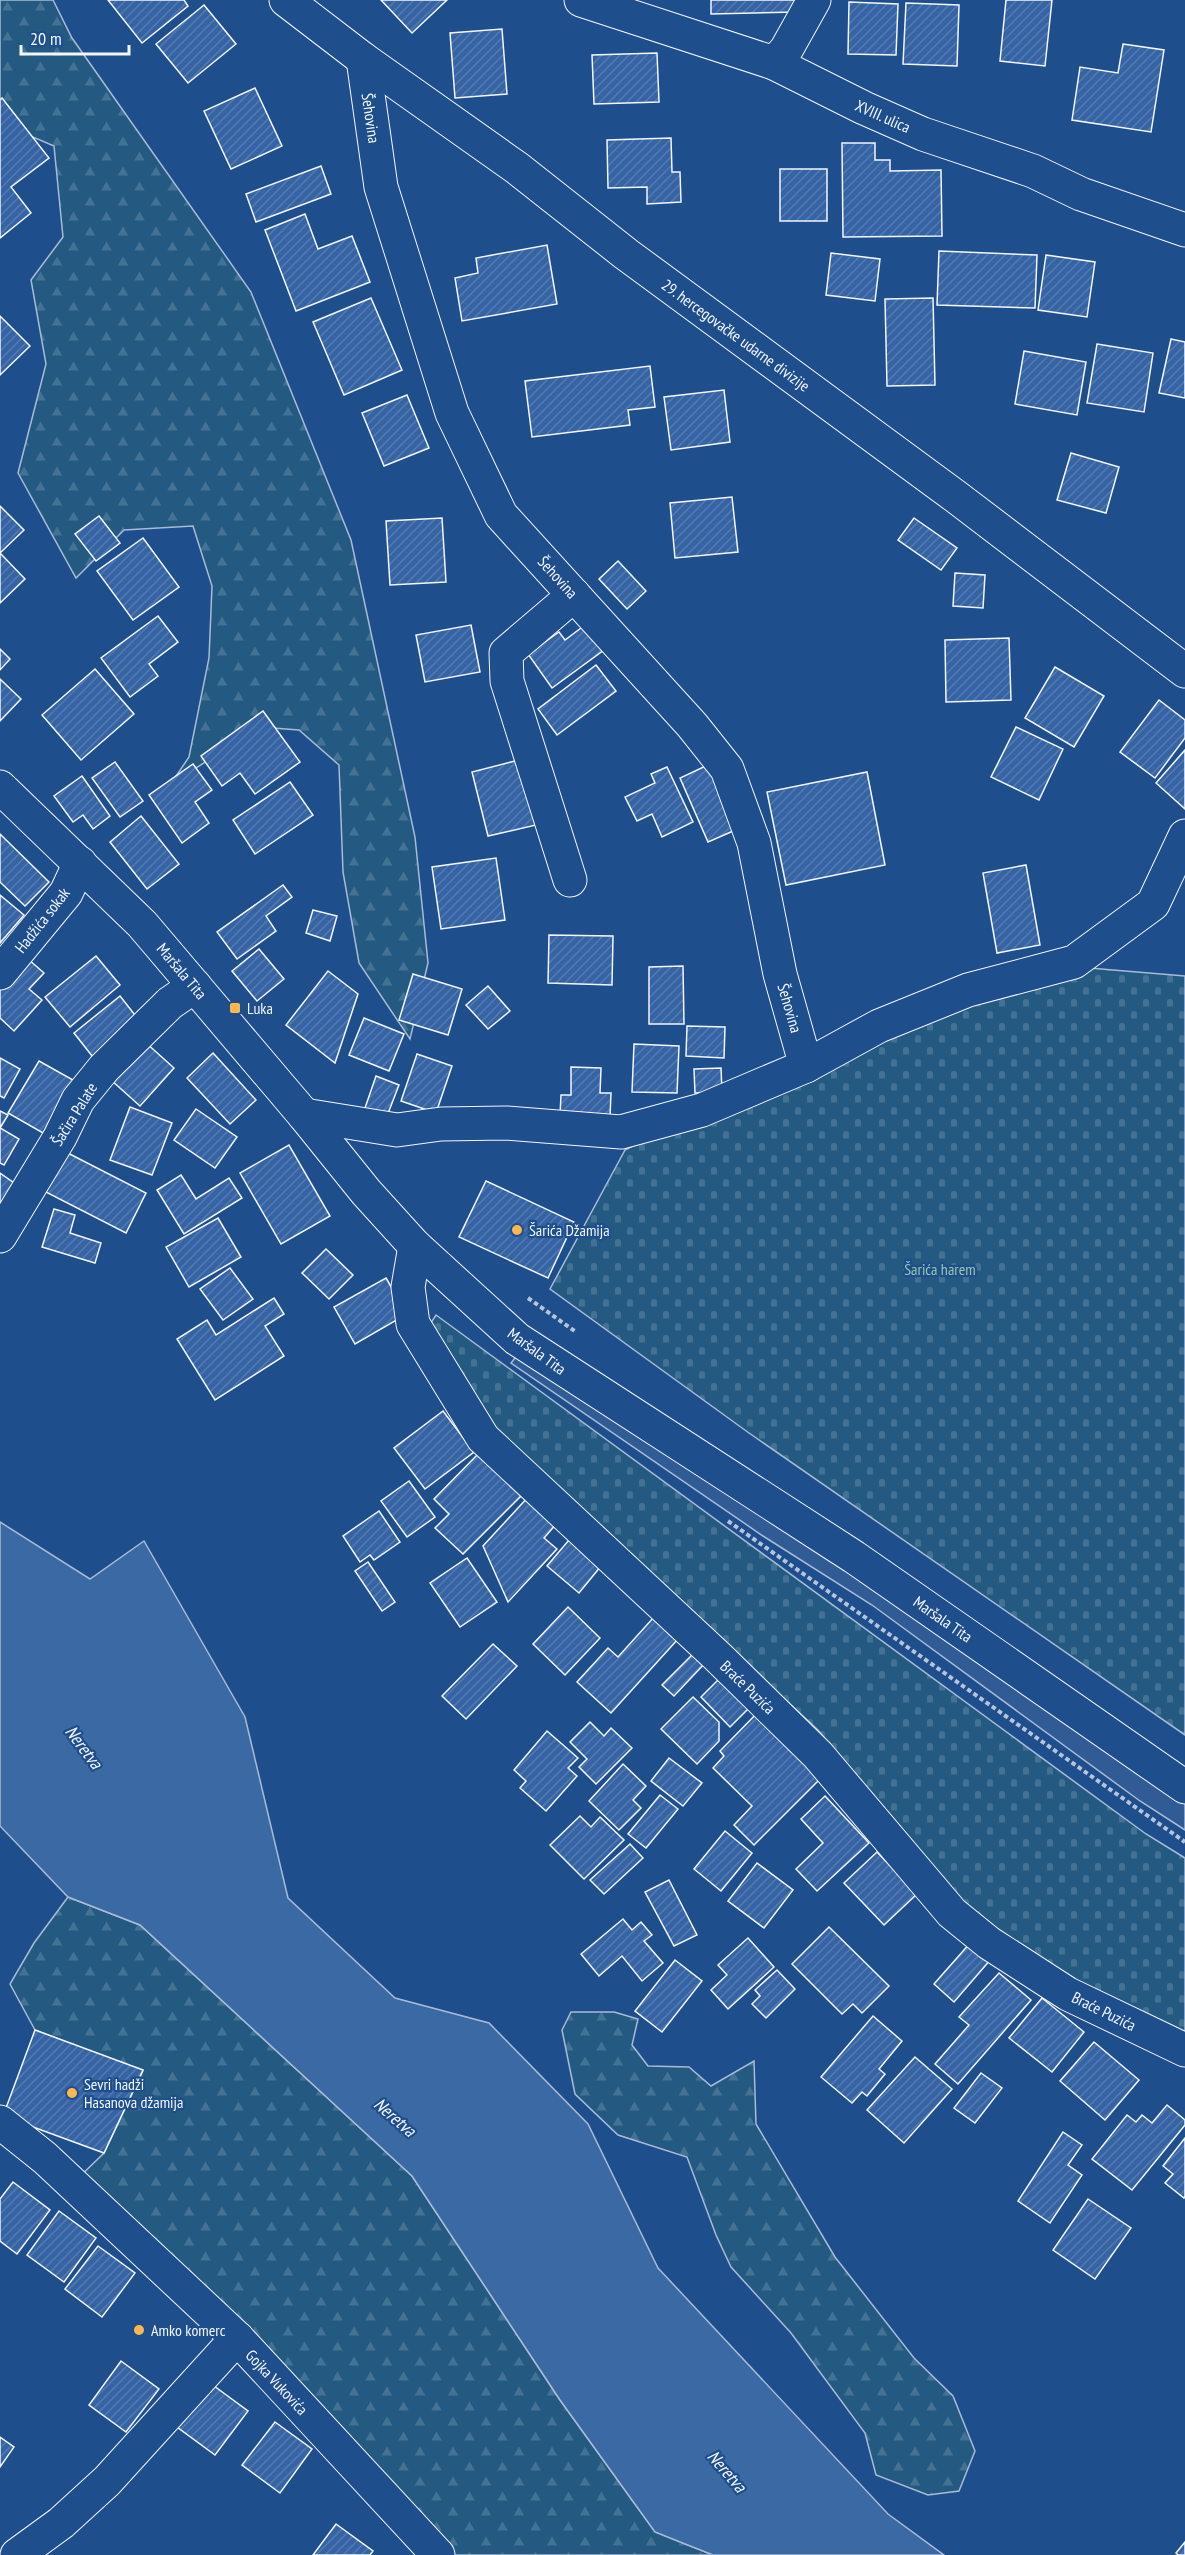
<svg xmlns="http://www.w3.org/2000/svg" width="1185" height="2555" viewBox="0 0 1185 2555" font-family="'PT Sans Narrow',sans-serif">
	<defs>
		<pattern id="forest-firs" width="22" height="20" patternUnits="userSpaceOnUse" patternTransform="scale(1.5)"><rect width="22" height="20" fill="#245a82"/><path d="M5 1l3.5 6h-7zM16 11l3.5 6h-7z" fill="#447295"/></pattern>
		<pattern id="cemetery-stones" width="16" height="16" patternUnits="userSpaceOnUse" patternTransform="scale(1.5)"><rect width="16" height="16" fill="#245a82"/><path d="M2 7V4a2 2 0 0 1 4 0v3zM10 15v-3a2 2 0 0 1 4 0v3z" fill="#447295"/></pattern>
		<pattern id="building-hatch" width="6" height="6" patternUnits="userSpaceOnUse" patternTransform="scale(1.5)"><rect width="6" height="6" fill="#3563a3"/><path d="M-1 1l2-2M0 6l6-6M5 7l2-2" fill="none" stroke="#537ab1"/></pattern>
	</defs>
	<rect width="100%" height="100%" fill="#1f4e8c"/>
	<g fill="url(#forest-firs)" stroke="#a8bbd7" stroke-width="1.5">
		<path d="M0,0H53L72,38L251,292L351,540L415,837L428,963L410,1039L359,963L343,872L339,765L299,730L259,727L170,785L189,757L209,658L212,586L193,526L124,530L76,578L18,473L46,364L31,280L63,237L54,146L0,123Z"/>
		<path d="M68,1897L140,1925L412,2176L560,2400L655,2532L713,2555H437L72,2184L104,2153L143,2071L35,2030L10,1984L34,1943Z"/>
		<path d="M571,2012H614L638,2019L632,2045L648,2066L689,2067L711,2086L754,2061L756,2124L835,2257L914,2358L953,2396L975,2451L959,2491L928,2495L876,2475L865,2433L791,2333L731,2267L716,2235L687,2157L618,2135L575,2094L562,2030Z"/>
	</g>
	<g fill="url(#cemetery-stones)" stroke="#a8bbd7" stroke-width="1.5">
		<path d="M1077,967L1185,976V1735L749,1433L550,1289L625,1150L723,1100L806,1066Z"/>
		<path d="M436,1315L1146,1834L1185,1858V2036L1035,1963L964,1911L818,1730L523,1458L500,1443L425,1332Z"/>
	</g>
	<path fill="#305b95" stroke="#a8bbd7" stroke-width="1.5" d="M522,1349L1185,1798V1830L1140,1801L872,1605L763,1536L511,1363Z"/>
	<path fill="#3b69a3" stroke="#a8bbd7" stroke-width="1.5" d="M0,1522L90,1579L144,1541L245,1717L288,1898L395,1998L489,2023L588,2124L658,2268L888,2514L944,2555H713L655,2532L560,2400L412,2176L140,1925L68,1897L0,1826Z"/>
	<g fill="url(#building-hatch)" stroke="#f2f6ff" stroke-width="1.5">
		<path d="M108,0H184L188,6L142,43Z"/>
		<path d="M381,0H447L412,33Z"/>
		<path d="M711,0H796V12L711,14Z"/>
		<path d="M1006,0H1052L1045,66L1000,61Z"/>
		<path d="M849,2L898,4L896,55L848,54Z"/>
		<path d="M906,3L959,5L957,66L903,64Z"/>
		<path d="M204,5L236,44L188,83L156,44Z"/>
		<path d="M502,29L507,94L455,98L450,33Z"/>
		<path d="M1123,44L1164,50L1151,132L1072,120L1080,67L1118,73Z"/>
		<path d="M657,53L659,102L594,104L592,55Z"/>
		<path d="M255,88L282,146L231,169L204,111Z"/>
		<path d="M2,98L49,158L11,187L31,213L0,238V100Z"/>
		<path d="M671,138L672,172H680L681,202L647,204V187L608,188L607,140Z"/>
		<path d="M842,143H875V160H890V171L941,170L942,236L843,237Z"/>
		<path d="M321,166L331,194L256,222L246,194Z"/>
		<rect x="780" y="169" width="47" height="52"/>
		<path d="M305,214L318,249L352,236L370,282L296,311L265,230Z"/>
		<path d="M547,245L557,304L462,321L455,278L478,273L476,258Z"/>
		<path d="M939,251L1037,255L1035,308L937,305Z"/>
		<path d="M831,253L880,259L875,301L826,295Z"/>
		<path d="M1046,255L1095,262L1087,317L1038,310Z"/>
		<path d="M371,298L402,370L344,395L313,322Z"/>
		<path d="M933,298L935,385L887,386L885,299Z"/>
		<path d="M0,316L30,346L0,375Z"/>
		<path d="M1171,339L1185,342V398L1159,393Z"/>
		<path d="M1097,344L1153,353L1144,412L1087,403Z"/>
		<path d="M1024,351L1086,362L1077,415L1015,404Z"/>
		<path d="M650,366L655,407L628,410L630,425L532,437L525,381Z"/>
		<path d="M724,390L730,442L671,450L664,397Z"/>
		<path d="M407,395L429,448L384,466L362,413Z"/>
		<path d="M1071,453L1119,467L1106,513L1057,500Z"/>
		<path d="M732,497L738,552L675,558L670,503Z"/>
		<path d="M0,506L24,530L0,553L25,579L0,603Z"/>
		<path d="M99,516L120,543L96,561L75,534Z"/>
		<path d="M442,518L446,582L390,585L386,521Z"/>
		<path d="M914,518L957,548L941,570L898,540Z"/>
		<path d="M143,538L179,587L133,620L97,571Z"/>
		<path d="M618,561L646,591L627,609L599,579Z"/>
		<path d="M955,573L985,575L983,608L953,606Z"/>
		<path d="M158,616L178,642L149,664L158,676L130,697L101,658Z"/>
		<path d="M589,622L608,647L552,688L528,654L559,632L565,640Z"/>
		<path d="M471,625L480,672L425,682L416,635Z"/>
		<path d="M1009,638L1011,700L946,702L945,640Z"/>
		<path d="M0,649L10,659L0,670Z"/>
		<path d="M596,665L616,691L557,735L538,709Z"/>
		<path d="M1055,667L1104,696L1074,747L1025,718Z"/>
		<path d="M95,669L134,714L81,760L42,715Z"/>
		<path d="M0,679L21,699L0,721Z"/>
		<path d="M1159,700L1185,720V738L1155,778L1120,752Z"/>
		<path d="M263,711L300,762L255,794L240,773L222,786L201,756Z"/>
		<path d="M1016,727L1063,749L1039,800L991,777Z"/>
		<path d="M1185,750V809L1156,783Z"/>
		<path d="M519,760L536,825L488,836L472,772Z"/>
		<path d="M115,762L143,801L120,817L92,778Z"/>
		<path d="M712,763L740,828L708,842L680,778Z"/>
		<path d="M193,764L212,790L195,802L209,823L182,843L149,795Z"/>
		<path d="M667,767L693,822L662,837L652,814L637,821L625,797L655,783L651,774Z"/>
		<path d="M867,772L885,865L786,885L767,792Z"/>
		<path d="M82,776L110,816L93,829L83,815L73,822L54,796Z"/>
		<path d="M290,782L313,815L255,854L233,820Z"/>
		<path d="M141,816L179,864L147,889L110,842Z"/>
		<path d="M0,834L49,882L25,906L0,882Z"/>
		<path d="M496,858L505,920L441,929L432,867Z"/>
		<path d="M1026,865L1040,945L997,953L983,873Z"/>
		<path d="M283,885L292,897L266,916L276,931L237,959L217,932Z"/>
		<path d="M0,895L24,915L0,943Z"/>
		<path d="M313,910L337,916L330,941L306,933Z"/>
		<path d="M549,935L613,936L612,985L548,983Z"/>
		<path d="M259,949L284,979L257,1001L232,971Z"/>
		<path d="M96,956L120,985L70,1027L45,997Z"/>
		<path d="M28,959L44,973L29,989L42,1000L14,1031L0,1018V989Z"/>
		<path d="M683,966L684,1024H649V967Z"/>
		<path d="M328,971L358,994L335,1063L286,1025Z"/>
		<path d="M413,974L462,989L448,1035L399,1020Z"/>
		<path d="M488,986L510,1011L488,1029L466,1005Z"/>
		<path d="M120,996L142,1024L96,1061L74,1033Z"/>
		<path d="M364,1018L404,1034L389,1071L349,1055Z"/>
		<path d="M687,1026L725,1027L724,1058L686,1056Z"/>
		<path d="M145,1042L174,1068L140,1106L111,1080Z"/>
		<path d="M634,1044L679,1046L677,1093L632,1092Z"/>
		<path d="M213,1053L256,1100L230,1124L187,1078Z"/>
		<path d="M417,1054L452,1066L436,1113L401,1101Z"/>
		<path d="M0,1058L20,1069L4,1098L0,1096Z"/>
		<path d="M39,1061L73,1080L43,1133L8,1113Z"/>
		<path d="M571,1067L601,1068L600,1093H611L610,1117L560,1115L561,1095H571Z"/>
		<path d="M721,1068L722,1092L695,1093L694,1069Z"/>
		<path d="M376,1076L399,1085L387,1116L365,1108Z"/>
		<path d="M130,1107L172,1123L152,1175L110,1160Z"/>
		<path d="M196,1109L237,1137L215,1168L174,1140Z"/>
		<path d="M0,1111L8,1115L0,1128L19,1139L4,1165L0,1163Z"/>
		<path d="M289,1145L330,1216L281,1244L240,1173Z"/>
		<path d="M58,1148L146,1193L126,1233L38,1188Z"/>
		<path d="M0,1173L17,1185L0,1211Z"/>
		<path d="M181,1175L196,1199L229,1178L242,1198L184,1234L157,1190Z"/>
		<path d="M486,1181L574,1222L548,1278L459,1237Z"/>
		<path d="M54,1209L75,1215L70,1233L101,1243L95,1263L42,1247Z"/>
		<path d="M218,1218L241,1257L189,1287L166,1247Z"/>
		<path d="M326,1249L353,1275L329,1299L302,1273Z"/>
		<path d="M230,1268L253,1299L223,1320L200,1289Z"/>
		<path d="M386,1278L407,1314L355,1344L334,1307Z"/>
		<path d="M274,1298L284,1314L265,1326L284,1356L215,1400L177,1339L207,1320L216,1335Z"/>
		<path d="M443,1411L474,1452L425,1489L394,1448Z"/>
		<path d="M479,1453L522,1495L463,1554L435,1528L449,1514L434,1499Z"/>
		<path d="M409,1481L435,1517L407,1537L381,1501Z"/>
		<path d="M529,1496L558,1522L544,1538L557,1549L508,1602L483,1546Z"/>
		<path d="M379,1511L400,1542L374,1560L370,1555L360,1562L343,1536Z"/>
		<path d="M569,1540L601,1566L579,1593L547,1566Z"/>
		<path d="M467,1558L497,1602L460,1627L430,1583Z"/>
		<path d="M368,1562L395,1602L382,1611L355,1571Z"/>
		<path d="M568,1607L600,1638L565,1675L533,1644Z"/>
		<path d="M654,1617L678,1639L611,1713L577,1682L608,1648L618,1657Z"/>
		<path d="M493,1644L517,1666L466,1719L442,1696Z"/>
		<path d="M695,1652L706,1662L674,1696L662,1685Z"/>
		<path d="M725,1673L754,1703L730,1727L701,1697Z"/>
		<path d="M693,1697L719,1722V1741L697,1764L661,1729Z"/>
		<path d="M762,1708L827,1772L754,1845L734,1825L752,1806L713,1768L724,1756L720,1751Z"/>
		<path d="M590,1722L604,1736L611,1728L632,1748L596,1784L579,1767L587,1759L570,1742Z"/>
		<path d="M547,1731L578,1758L568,1768L577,1776L546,1811L520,1788L526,1781L514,1770Z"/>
		<path d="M669,1758L702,1783L683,1806L651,1781Z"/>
		<path d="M623,1764L646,1786L633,1800L641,1808L619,1830L589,1801Z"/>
		<path d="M660,1795L678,1809L646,1848L628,1834Z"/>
		<path d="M825,1796L869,1843L817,1891L796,1869L823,1843L801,1819Z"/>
		<path d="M580,1816L591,1827L600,1817L624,1840L584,1879L550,1845Z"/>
		<path d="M725,1831L752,1853L721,1891L694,1869Z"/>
		<path d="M630,1844L643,1858L604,1894L590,1880Z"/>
		<path d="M877,1852L917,1894L884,1925L844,1883Z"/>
		<path d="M757,1863L793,1890L764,1928L728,1901Z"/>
		<path d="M669,1880L697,1935L674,1946L645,1892Z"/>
		<path d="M623,1919L632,1930L641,1922L652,1935L644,1941L663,1963L642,1981L622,1956L599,1976L581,1954Z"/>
		<path d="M829,1927L889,1986L862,2013L853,2004L842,2014L792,1964Z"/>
		<path d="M748,1938L774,1967L728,2009L711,1990L727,1975L718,1965Z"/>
		<path d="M971,1942L991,1959L954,2002L934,1984Z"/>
		<path d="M675,1960L702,1981L662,2032L635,2011Z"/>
		<path d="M777,1970L795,1989L766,2018L752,2004L760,1996L755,1990Z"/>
		<path d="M999,1973L1031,2000L958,2084L935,2064L969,2025L959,2017Z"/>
		<path d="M1042,1998L1084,2032L1052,2072L1009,2038Z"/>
		<path d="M873,2016L902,2041L879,2069L885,2074L867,2096L862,2092L852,2103L821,2077Z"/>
		<path d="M35,2030L143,2070L104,2153L3,2116Z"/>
		<path d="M1094,2042L1139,2080L1105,2120L1060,2081Z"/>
		<path d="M915,2057L952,2089L904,2143L867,2110Z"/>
		<path d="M981,2073L1002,2088L975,2123L954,2108Z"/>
		<path d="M1167,2105L1185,2120V2125L1132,2190L1092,2159L1127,2115L1136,2122L1142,2115L1152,2123Z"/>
		<path d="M1063,2132L1082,2145L1068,2165L1082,2175L1050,2223L1018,2201Z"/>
		<path d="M1185,2138V2196L1184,2198L1165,2183L1173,2174L1163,2166Z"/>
		<path d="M13,2182L50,2210L17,2254L0,2241V2199Z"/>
		<path d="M1088,2199L1131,2228L1095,2279L1053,2250Z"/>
		<path d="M59,2211L96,2238L64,2282L27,2255Z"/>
		<path d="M98,2246L135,2273L102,2317L65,2289Z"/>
		<path d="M121,2361L159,2389L126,2432L89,2405Z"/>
		<path d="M210,2383L248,2411L215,2455L177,2427Z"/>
		<path d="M275,2422L312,2449L280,2493L242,2465Z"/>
		<path d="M0,2437L14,2447L0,2467Z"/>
		<path d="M336,2524L373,2551L370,2555H313Z"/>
		<path d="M1185,2542V2555H1178L1176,2553Z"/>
	</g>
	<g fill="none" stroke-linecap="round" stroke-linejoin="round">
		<defs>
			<g id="street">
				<path d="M581,0L774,63L864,108L923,134L1033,171L1081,194L1185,230"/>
				<path d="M363,59L381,187L452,413L501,515L692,725L727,769L754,843L780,974L806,1066"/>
				<path d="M774,63L786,50L814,0"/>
				<path d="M570,880L507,681L506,653L574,595"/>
				<path d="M0,973L66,893L80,863"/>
				<path d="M304,1115L397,1130L441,1124L506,1123L621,1132L702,1110L806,1066L879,1026L968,990L1074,962L1153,904L1185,836"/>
				<path d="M0,1236L60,1137L78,1100L104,1068L170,1003L195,986"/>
				<path d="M415,1246L408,1287L413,1324L483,1438L718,1657L818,1755L952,1913L989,1943L1068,1994L1185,2050"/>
				<path d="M0,2122L45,2158L237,2338L438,2555"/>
				<path d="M17,2555L61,2523L107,2481L237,2338"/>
			</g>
			<path id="secondary" d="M0,787L142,924L304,1115L366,1192L415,1246L517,1339L854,1557L1185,1787"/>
			<path id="primary" d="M286,0L363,59L517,168L626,254L955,496L1185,671"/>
		</defs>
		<use href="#street" stroke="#f2f6ff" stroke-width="35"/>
		<use href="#secondary" stroke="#f2f6ff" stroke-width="35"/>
		<use href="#primary" stroke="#f2f6ff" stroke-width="35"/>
		<g stroke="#b3c4dc" stroke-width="4" stroke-dasharray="4.5 3" stroke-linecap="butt">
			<path d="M528,1298L576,1332"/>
			<path d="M728,1521L1185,1842"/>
		</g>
		<use href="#street" stroke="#1f4e8c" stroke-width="33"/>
		<use href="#secondary" stroke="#1f4e8c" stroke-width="33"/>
		<use href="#primary" stroke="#1f4e8c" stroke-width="33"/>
	</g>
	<g fill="#ffb74d" stroke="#1f4e8c" stroke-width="2">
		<rect x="229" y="1002" width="12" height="12" rx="3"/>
		<circle cx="517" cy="1230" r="6"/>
		<circle cx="72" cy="2093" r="6"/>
		<circle cx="139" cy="2330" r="6"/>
	</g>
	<g text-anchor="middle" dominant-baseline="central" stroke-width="4.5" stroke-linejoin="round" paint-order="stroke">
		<g font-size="16" fill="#f2f6ff" stroke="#1f4e8c">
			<text transform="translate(883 116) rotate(24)">XVIII. ulica</text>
			<text transform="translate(371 118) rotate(82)">Šehovina</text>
			<text transform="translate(736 335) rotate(36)">29. hercegovačke udarne divizije</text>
			<text transform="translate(558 577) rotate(48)">Šehovina</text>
			<text transform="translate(42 920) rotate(-52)">Hadžića sokak</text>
			<text transform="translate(182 971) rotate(50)">Maršala Tita</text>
			<text transform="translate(790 1008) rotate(74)">Šehovina</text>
			<text transform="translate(74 1114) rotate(-58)">Šačira Palate</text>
			<text transform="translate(537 1351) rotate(36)">Maršala Tita</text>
			<text transform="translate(943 1619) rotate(35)">Maršala Tita</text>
			<text transform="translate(748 1687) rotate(44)">Braće Puzića</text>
			<text transform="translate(1104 2011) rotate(26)">Braće Puzića</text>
			<text transform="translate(277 2382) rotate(47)">Gojka Vukovića</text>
		</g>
		<g font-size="16" fill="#f2f6ff" stroke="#1f4e8c" text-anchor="start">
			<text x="247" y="1008">Luka</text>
			<text x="529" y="1230">Šarića Džamija</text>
			<text x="84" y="2084">Sevri hadži<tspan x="84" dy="18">Hasanova džamija</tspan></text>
			<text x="151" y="2330">Amko komerc</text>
		</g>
		<g font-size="16" fill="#97c8a6" stroke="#1f4e8c">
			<text x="940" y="1269">Šarića harem</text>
		</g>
		<g font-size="18" font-style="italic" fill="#f2f6ff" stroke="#1f4e8c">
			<text transform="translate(84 1747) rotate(53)">Neretva</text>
			<text transform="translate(395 2117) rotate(41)">Neretva</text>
			<text transform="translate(727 2471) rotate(49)">Neretva</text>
		</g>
	</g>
	<path d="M21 45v9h108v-9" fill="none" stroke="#f2f6ff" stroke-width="3"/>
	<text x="30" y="45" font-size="18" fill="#f2f6ff" stroke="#1f4e8c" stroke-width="4.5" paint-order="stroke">20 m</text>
</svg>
